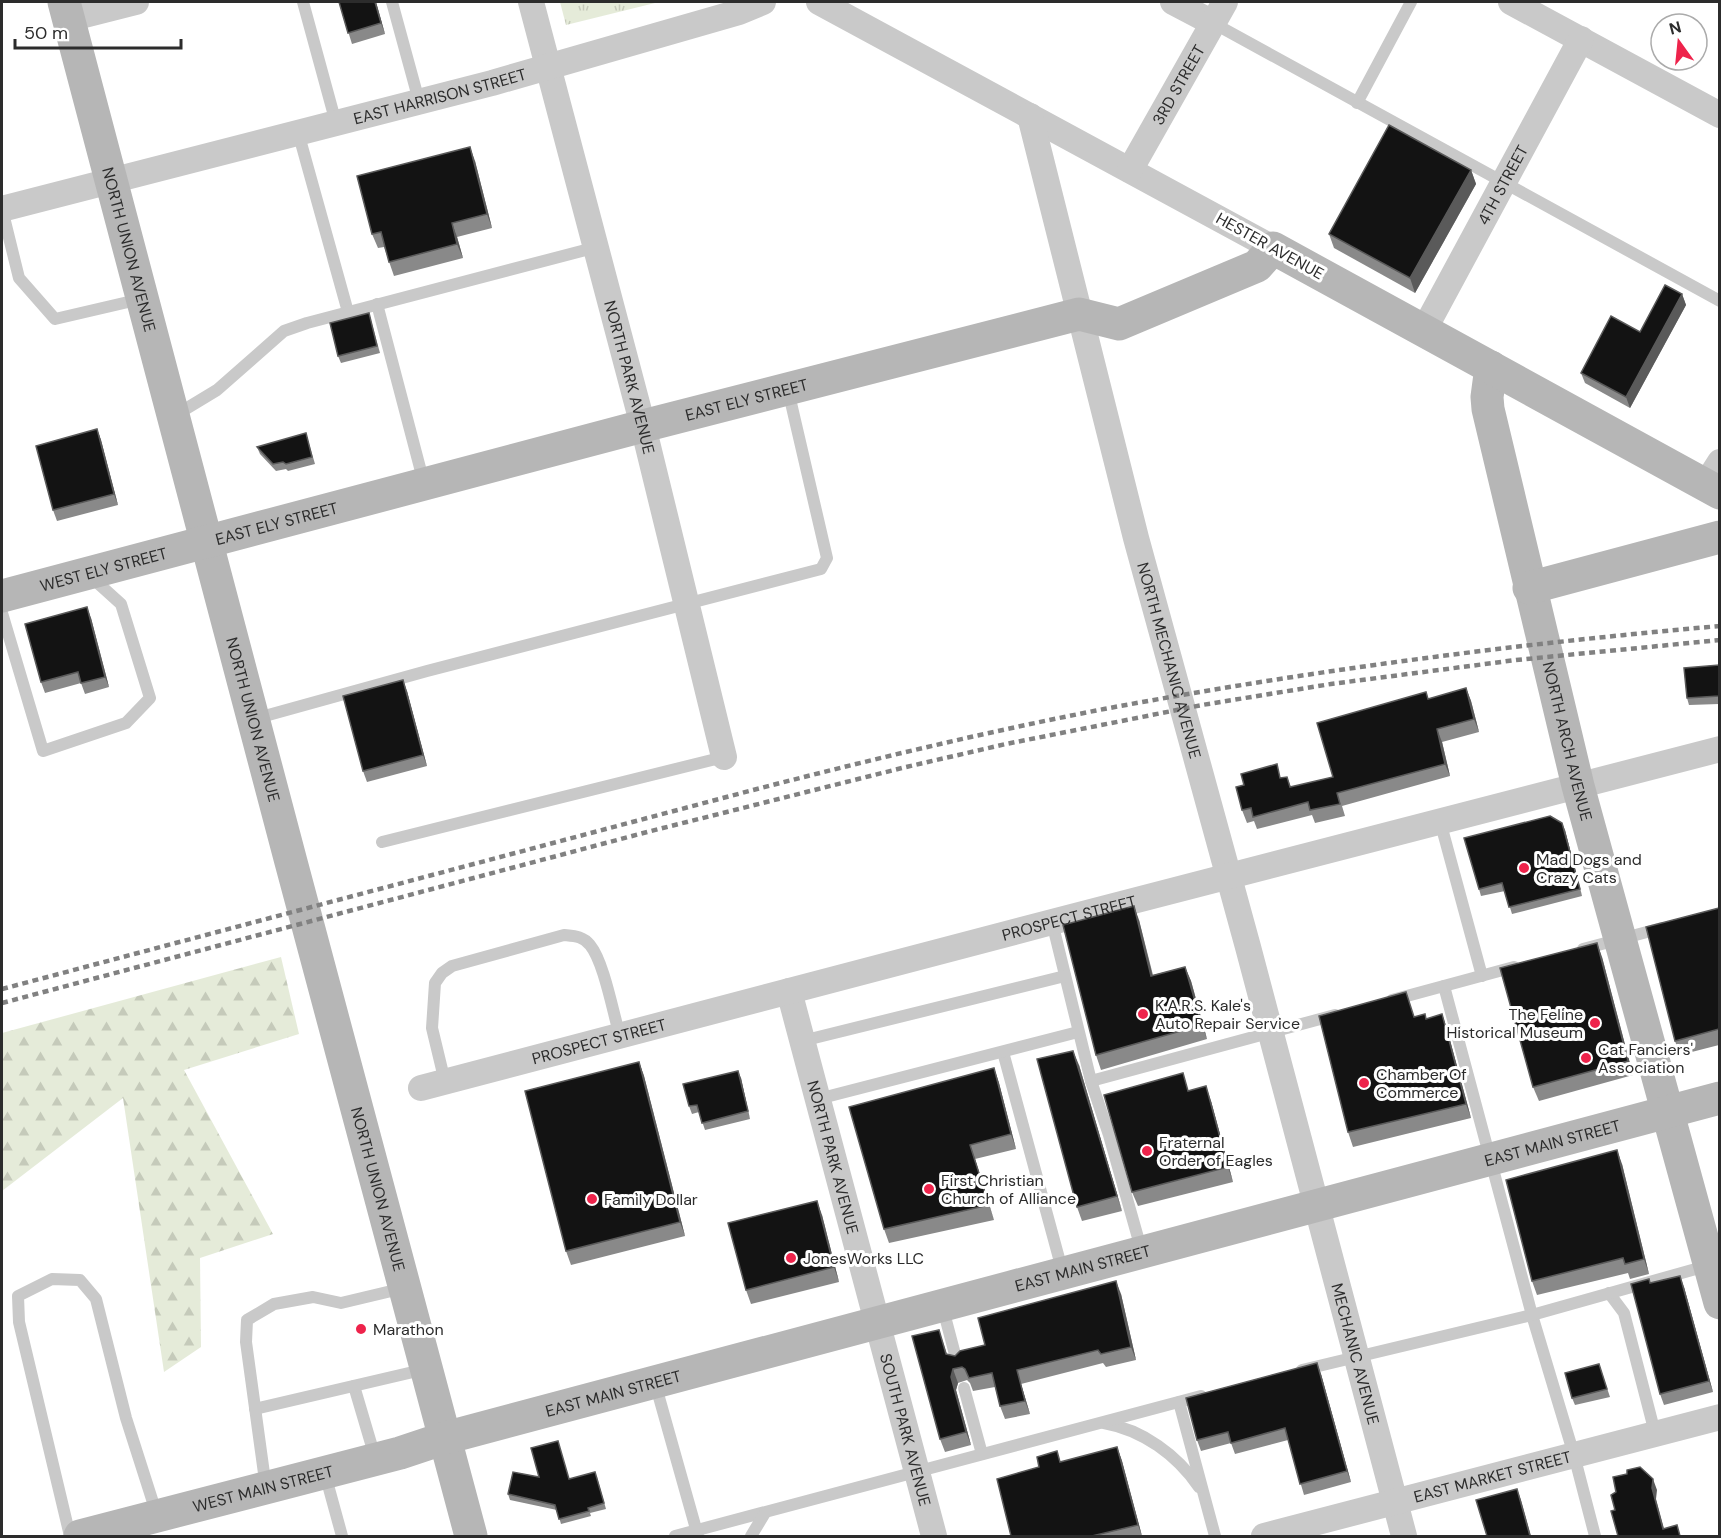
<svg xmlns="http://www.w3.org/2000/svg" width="1721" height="1538" viewBox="0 0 1721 1538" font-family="'DM Sans',sans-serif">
	<defs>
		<pattern id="forest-firs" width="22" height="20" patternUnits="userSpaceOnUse" patternTransform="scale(1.5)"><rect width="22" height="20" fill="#e5ebd9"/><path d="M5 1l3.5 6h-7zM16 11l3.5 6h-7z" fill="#c5caba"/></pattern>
		<pattern id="park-tufts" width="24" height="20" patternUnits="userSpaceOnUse" patternTransform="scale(1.5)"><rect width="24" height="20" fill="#e5ebd9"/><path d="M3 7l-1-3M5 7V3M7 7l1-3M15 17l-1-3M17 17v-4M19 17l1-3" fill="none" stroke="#c5caba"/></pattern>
	</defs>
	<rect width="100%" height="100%" fill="#fff"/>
	<path fill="url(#forest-firs)" d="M281,957L299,1034L184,1070L273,1234L200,1258L201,1347L164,1372L123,1098L2,1191V1033Z"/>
	<path fill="url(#park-tufts)" d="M560,2H659L566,25Z"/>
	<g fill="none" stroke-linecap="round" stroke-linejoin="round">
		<g stroke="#c9c9c9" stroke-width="12">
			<path d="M303,2L336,123"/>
			<path d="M392,2L419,101"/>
			<path d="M1213,23L1720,301"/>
			<path d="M1357,103L1411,2"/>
			<path d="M298,132L348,312"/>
			<path d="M2,209L19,278L55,319L141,299"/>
			<path d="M377,304L424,483"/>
			<path d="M174,416L217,390L284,331L307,323L597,247"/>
			<path d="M2,613L43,751L126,723L150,698L121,604L90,576"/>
			<path d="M254,719L427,671L821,569L827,558L788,390"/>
			<path d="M1440,821L1482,976"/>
			<path d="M382,842L724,757"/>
			<path d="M1052,922L1091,1081L1335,1015"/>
			<path d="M1583,949L1662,928"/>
			<path d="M1444,986L1532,1315L1574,1455L1595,1536"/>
			<path d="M1392,1000L1514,967"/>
			<path d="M802,1041L1065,976"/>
			<path d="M1003,1052L1063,1273"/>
			<path d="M1091,1081L1109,1135L1142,1252"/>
			<path d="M445,1082L432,1028L435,983L442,973L452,966L564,935C574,936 583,936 590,945C604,962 613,1013 620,1036"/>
			<path d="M818,1099L1078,1032"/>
			<path d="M1609,1293L1624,1313L1655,1433"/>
			<path d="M942,1305L957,1362"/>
			<path d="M1302,1370L1532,1315L1710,1265"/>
			<path d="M655,1383L698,1536"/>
			<path d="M354,1386L375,1457"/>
			<path d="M964,1388L982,1454"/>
			<path d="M1179,1402L1215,1536"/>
			<path d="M255,1409L426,1369"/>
			<path d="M1104,1423C1143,1430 1177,1455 1199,1487"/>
			<path d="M325,1474L342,1536"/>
			<path d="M266,1488L246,1342L247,1320L274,1304L313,1297L341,1303L404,1288"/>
			<path d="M70,1536L19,1322L18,1296L52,1279L80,1280L96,1299L126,1418L157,1515"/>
			<path d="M675,1536L1201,1396"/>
			<path d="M751,1536L765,1513"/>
		</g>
		<g stroke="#c9c9c9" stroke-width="26">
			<path id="s1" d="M531,2L643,426L724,757"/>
			<path d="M819,2L1273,248"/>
			<path d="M1173,2L1213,23"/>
			<path d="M1511,2L1720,115"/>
			<path d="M69,19L136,2"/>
			<path id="s2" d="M1030,116L1136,538L1248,947L1404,1536"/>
			<path id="s3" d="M1130,170L1225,2"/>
			<path id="s4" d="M2,209L492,83L739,12L763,2"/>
			<path id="s5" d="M1424,330L1581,39"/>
			<path d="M1706,484L1720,462"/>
			<path id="s6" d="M789,991L934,1536"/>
			<path id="s7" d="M421,1088L1052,922L1720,749"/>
			<path id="s8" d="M1264,1536L1720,1417"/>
		</g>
		<g stroke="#b6b6b6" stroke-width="33">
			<path id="s9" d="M64,2L291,862L471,1536"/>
			<path id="s10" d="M1491,367L1487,397L1488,409L1578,786L1720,1303"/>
			<path d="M1529,588L1720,537"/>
			<path id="s11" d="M2,596L643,426L1079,314L1119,324L1257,266L1273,248L1720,493"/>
			<path id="s12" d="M80,1536L400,1453L445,1438L1720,1098"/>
		</g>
		<g stroke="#818181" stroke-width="4.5" stroke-dasharray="6 4.5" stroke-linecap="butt">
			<path d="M2,989L753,790C869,760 986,732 1104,709C1308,671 1513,644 1720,626"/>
			<path d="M2,1003L651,831L906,767L1006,744L1202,705L1331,684L1516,660L1720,640"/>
		</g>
	</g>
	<g fill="#898989">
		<path d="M339,2H376L385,34L352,44Z"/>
		<path d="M475,161L492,228L457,237L463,258L394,276L384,247L378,248L372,234Z"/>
		<path d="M1471,170L1476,184L1415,293L1334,248L1329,234Z"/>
		<path d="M1682,294L1686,305L1630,408L1585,383L1581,373L1640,332Z"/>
		<path d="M369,313L380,353L341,363L338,356Z"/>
		<path d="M97,429L101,440L118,505L57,521L53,510Z"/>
		<path d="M306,433L315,464L288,471L286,469L276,471L260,454L257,447Z"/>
		<path d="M91,618L109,687L85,694L81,683L45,693L41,682Z"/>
		<path d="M1719,665V704L1689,705L1687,698Z"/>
		<path d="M1466,688L1471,701L1479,732L1442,742L1450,776L1342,806L1345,816L1315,823L1312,815L1257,829L1254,821L1247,823L1242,810L1287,777L1291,787L1333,777L1428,699Z"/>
		<path d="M407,691L427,766L367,782L363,771Z"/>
		<path d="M1565,830L1582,896L1512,914L1505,891L1481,896L1479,889Z"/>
		<path d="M1719,908V1045L1680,1055L1675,1041Z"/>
		<path d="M1139,920L1153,975L1185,967L1191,981L1207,1039L1101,1070L1096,1055Z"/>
		<path d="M1602,957L1633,1075L1539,1101L1533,1087Z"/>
		<path d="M1442,1014L1447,1029L1471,1118L1353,1147L1348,1132L1415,1017L1426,1019Z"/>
		<path d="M639,1062L644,1076L685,1236L571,1265L566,1251Z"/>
		<path d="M1079,1065L1122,1211L1082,1221L1077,1207Z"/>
		<path d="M994,1068L999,1083L1016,1149L975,1159L994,1220L889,1243L884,1229Z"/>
		<path d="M741,1078L750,1119L705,1130L699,1112L692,1114L689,1106Z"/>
		<path d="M1189,1091L1211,1101L1233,1182L1138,1206L1132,1192Z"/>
		<path d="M1622,1164L1649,1274L1630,1279L1628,1273L1537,1295L1532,1281Z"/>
		<path d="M822,1215L839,1282L751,1304L746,1290Z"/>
		<path d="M1649,1279L1650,1283L1684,1287L1713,1392L1664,1405L1660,1394Z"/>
		<path d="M1121,1294L1136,1360L1106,1367L1103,1363L1021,1384L1030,1414L1005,1419L1000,1406L995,1387L973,1391L970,1383L967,1380L958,1383L956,1390L971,1445L945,1452L940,1439L939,1330L947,1354L955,1356Z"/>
		<path d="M1599,1364L1610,1397L1575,1405L1572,1398Z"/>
		<path d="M1321,1374L1351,1482L1304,1495L1288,1440L1235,1454L1231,1443L1201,1451L1197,1440Z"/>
		<path d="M1117,1447L1122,1461L1142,1536H1011L1061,1462Z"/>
		<path d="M539,1477L569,1479L597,1477L606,1509L590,1513L591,1516L561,1524L557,1510L510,1500L508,1494Z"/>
	</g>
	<g fill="#5a5a5a">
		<path d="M375,2H376L385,34L381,23Z"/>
		<path d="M470,147L475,161L492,228L487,214Z"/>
		<path d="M1471,170L1476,184L1415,293L1410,278Z"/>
		<path d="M452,223L457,237L463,258L457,244Z"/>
		<path d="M1682,294L1686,305L1630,408L1626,397Z"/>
		<path d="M97,429L101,440L118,505L114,494Z"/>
		<path d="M87,607L91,618L109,687L105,677Z"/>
		<path d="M403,680L407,691L427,766L423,755Z"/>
		<path d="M1466,688L1471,701L1479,732L1474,719Z"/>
		<path d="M1437,729L1442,742L1450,776L1445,764Z"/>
		<path d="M1562,823L1565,830L1582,896L1580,889Z"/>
		<path d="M1134,906L1139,920L1156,990L1151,976Z"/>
		<path d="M1597,943L1602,957L1633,1075L1628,1061Z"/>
		<path d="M1185,967L1191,981L1207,1039L1202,1025Z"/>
		<path d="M1442,1014L1447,1029L1471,1118L1466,1104Z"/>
		<path d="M1073,1051L1079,1065L1122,1211L1117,1196Z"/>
		<path d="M639,1062L644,1076L685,1236L680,1222Z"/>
		<path d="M994,1068L999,1083L1016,1149L1011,1134Z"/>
		<path d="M738,1071L741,1078L750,1119Z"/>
		<path d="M1206,1086L1211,1101L1233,1182L1228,1167Z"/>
		<path d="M970,1145L975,1159L994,1220L989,1205Z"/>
		<path d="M1617,1150L1622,1164L1649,1274L1644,1259Z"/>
		<path d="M817,1201L822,1215L839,1282L834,1267Z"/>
		<path d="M1680,1276L1684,1287L1713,1392L1709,1381Z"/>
		<path d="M1116,1281L1121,1294L1136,1360L1131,1347Z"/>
		<path d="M1317,1363L1321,1374L1351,1482L1347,1471Z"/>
		<path d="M953,1369L958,1383L956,1390L971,1445L966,1432L951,1377Z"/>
		<path d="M1017,1370L1021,1384L1030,1414L1025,1401Z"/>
		<path d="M1117,1447L1122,1461L1142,1536L1138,1525Z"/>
		<path d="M1653,1479L1657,1490L1656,1499L1666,1536L1663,1529L1652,1488Z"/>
		<path d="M1517,1489L1521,1500L1531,1536H1530Z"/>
	</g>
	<g fill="#131313" stroke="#5a5a5a" stroke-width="1.5">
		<path d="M339,2H375L381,23L348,33Z"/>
		<path d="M1389,125L1471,170L1410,278L1329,234Z"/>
		<path d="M470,147L487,214L452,223L457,244L389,262L381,232L372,234L357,176Z"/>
		<path d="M1665,285L1682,294L1626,397L1581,373L1611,316L1640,332Z"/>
		<path d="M369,313L377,346L338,356L330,323Z"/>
		<path d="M97,429L114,494L53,510L36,446Z"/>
		<path d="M306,433L312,457L286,464L283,462L273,464L257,447Z"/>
		<path d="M87,607L105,677L81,683L78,672L41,682L25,624Z"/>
		<path d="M1719,665V696L1687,698L1684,668Z"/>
		<path d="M403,680L423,755L363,771L343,696Z"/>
		<path d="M1466,688L1474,719L1437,729L1445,764L1337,793L1340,804L1310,810L1308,802L1253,817L1251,808L1242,810L1236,787L1244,785L1241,774L1277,764L1280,778L1287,777L1290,787L1333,777L1317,723L1426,692L1428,699Z"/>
		<path d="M1550,816L1562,823L1580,889L1509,907L1502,883L1479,889L1464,838Z"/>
		<path d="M1134,906L1151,976L1185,967L1202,1025L1096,1055L1063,925Z"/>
		<path d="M1719,908V1029L1675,1041L1646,927Z"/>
		<path d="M1597,943L1628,1061L1533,1087L1500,968Z"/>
		<path d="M1406,992L1414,1017L1425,1014L1426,1019L1442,1014L1466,1104L1348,1132L1319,1016Z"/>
		<path d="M1073,1051L1117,1196L1077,1207L1037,1059Z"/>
		<path d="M639,1062L680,1222L566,1251L525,1091Z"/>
		<path d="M994,1068L1011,1134L970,1145L989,1205L884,1229L849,1107Z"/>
		<path d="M738,1071L748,1111L702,1123L697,1105L689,1106L683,1084Z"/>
		<path d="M1183,1073L1188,1091L1206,1086L1228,1167L1132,1192L1104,1095Z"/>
		<path d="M1617,1150L1644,1259L1625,1264L1623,1258L1532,1281L1506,1180Z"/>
		<path d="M817,1201L834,1267L746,1290L728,1223Z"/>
		<path d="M1680,1276L1709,1381L1660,1394L1631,1284L1649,1279L1650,1283Z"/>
		<path d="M1116,1281L1131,1347L1101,1354L1098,1350L1017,1370L1025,1401L1000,1406L992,1373L969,1378L965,1369L962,1367L953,1369L951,1377L966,1432L940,1439L912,1336L939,1330L946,1354L955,1356L960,1351L985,1345L978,1318Z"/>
		<path d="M1317,1363L1347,1471L1300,1484L1285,1428L1231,1443L1228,1432L1197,1440L1186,1398Z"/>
		<path d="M1599,1364L1607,1389L1572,1398L1565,1373Z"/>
		<path d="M558,1441L569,1479L595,1472L604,1503L588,1508L589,1511L559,1519L555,1505L508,1494L513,1472L539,1477L531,1448Z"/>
		<path d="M1117,1447L1138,1525L1092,1536H1011L997,1479L1039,1467L1037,1457L1057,1451L1060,1462Z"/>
		<path d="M1640,1467L1653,1479L1652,1488L1663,1529L1677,1525L1680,1536H1618L1611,1511L1615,1510L1611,1495L1616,1492L1613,1477L1627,1474V1470Z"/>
		<path d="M1517,1489L1530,1536H1487L1476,1500Z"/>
	</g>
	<g fill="#ee234b" stroke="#fff" stroke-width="2">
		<circle cx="1524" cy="868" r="6"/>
		<circle cx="1143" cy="1014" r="6"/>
		<circle cx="1595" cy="1023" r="6"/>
		<circle cx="1586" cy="1058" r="6"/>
		<circle cx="1364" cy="1083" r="6"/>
		<circle cx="1147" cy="1151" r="6"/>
		<circle cx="929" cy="1189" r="6"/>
		<circle cx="592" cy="1199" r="6"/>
		<circle cx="791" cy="1258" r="6"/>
		<circle cx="361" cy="1329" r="6"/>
	</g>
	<g text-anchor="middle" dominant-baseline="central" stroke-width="6" stroke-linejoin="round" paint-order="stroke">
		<g font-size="16" fill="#2c2c2c" stroke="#fff">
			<text stroke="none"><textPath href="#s3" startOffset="98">3RD STREET</textPath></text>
			<text stroke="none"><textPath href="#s4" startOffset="452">EAST HARRISON STREET</textPath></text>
			<text stroke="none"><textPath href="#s5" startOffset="165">4TH STREET</textPath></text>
			<text transform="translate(1270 246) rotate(29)">HESTER AVENUE</text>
			<text stroke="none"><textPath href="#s9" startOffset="256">NORTH UNION AVENUE</textPath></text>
			<text stroke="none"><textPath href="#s1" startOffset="388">NORTH PARK AVENUE</textPath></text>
			<text stroke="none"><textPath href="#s11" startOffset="770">EAST ELY STREET</textPath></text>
			<text stroke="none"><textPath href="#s11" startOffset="284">EAST ELY STREET</textPath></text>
			<text stroke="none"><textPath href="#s11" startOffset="105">WEST ELY STREET</textPath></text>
			<text stroke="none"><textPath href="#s2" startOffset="562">NORTH MECHANIC AVENUE</textPath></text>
			<text stroke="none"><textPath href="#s9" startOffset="742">NORTH UNION AVENUE</textPath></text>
			<text stroke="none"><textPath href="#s10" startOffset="384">NORTH ARCH AVENUE</textPath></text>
			<text stroke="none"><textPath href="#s7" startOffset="670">PROSPECT STREET</textPath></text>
			<text stroke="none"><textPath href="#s7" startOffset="184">PROSPECT STREET</textPath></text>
			<text stroke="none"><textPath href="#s12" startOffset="1524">EAST MAIN STREET</textPath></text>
			<text stroke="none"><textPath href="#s6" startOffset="172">NORTH PARK AVENUE</textPath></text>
			<text stroke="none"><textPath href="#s9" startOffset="1228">NORTH UNION AVENUE</textPath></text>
			<text stroke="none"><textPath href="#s12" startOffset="1038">EAST MAIN STREET</textPath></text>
			<text stroke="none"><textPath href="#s2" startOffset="1280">MECHANIC AVENUE</textPath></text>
			<text stroke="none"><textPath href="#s12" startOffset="552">EAST MAIN STREET</textPath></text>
			<text stroke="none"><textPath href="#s6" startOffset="454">SOUTH PARK AVENUE</textPath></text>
			<text stroke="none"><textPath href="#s8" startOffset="236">EAST MARKET STREET</textPath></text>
			<text stroke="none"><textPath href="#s12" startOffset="189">WEST MAIN STREET</textPath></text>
		</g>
		<g font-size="16" fill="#2c2c2c" stroke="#fff" text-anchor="start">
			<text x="1536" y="859">Mad Dogs and<tspan x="1536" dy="18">Crazy Cats</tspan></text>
			<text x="1155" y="1005">K.A.R.S. Kale's<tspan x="1155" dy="18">Auto Repair Service</tspan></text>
			<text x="1583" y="1014" text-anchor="end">The Feline<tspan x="1583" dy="18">Historical Museum</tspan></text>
			<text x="1598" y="1049">Cat Fanciers'<tspan x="1598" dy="18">Association</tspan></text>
			<text x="1376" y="1074">Chamber Of<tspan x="1376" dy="18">Commerce</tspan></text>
			<text x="1159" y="1142">Fraternal<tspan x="1159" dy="18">Order of Eagles</tspan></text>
			<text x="941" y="1180">First Christian<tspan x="941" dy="18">Church of Alliance</tspan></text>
			<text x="604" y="1199">Family Dollar</text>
			<text x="803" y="1258">JonesWorks LLC</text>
			<text x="373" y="1329">Marathon</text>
		</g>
	</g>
	<rect width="1721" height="1538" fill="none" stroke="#2c2c2c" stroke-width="6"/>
	<g transform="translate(1679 42) rotate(345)"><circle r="28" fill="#ffffff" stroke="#ababab" stroke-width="1.5"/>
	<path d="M0-4.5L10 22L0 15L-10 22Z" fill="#ee234b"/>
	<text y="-9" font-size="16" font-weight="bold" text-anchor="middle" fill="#2c2c2c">N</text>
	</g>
	<path d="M15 39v9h166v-9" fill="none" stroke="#2c2c2c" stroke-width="3"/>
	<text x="24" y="39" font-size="18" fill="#2c2c2c" stroke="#ffffff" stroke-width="4.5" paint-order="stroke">50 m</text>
</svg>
